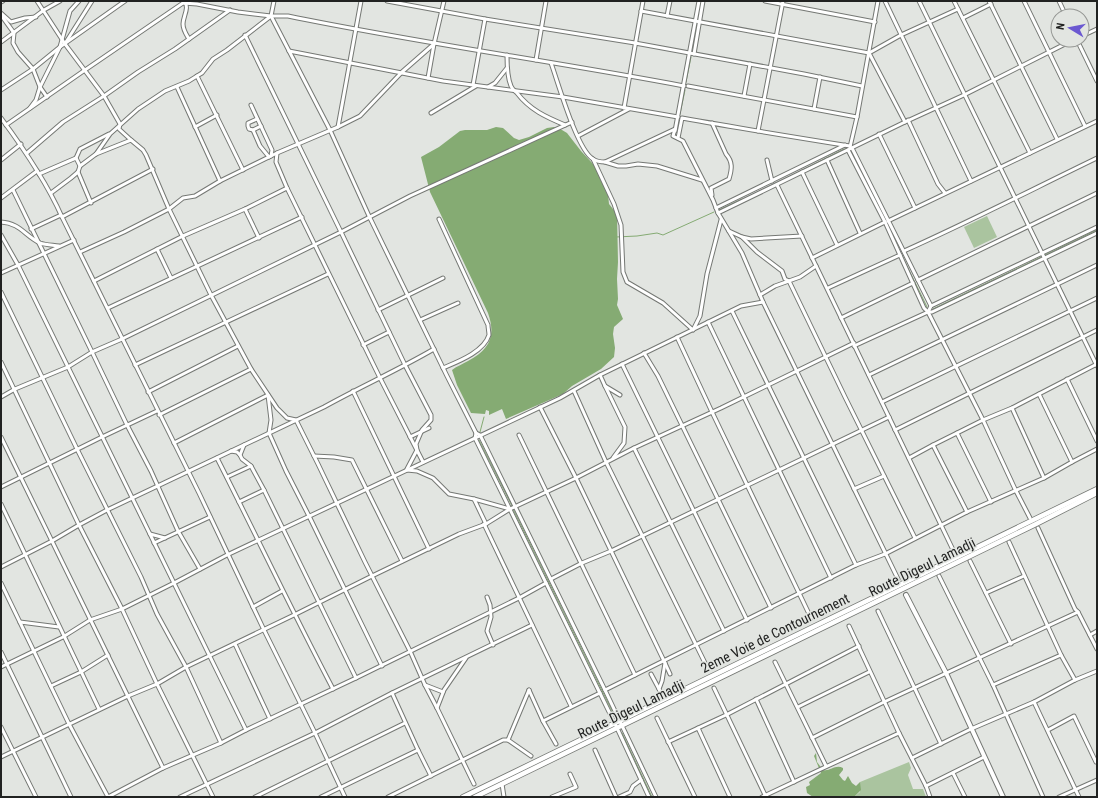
<svg xmlns="http://www.w3.org/2000/svg" width="1098" height="798" viewBox="0 0 1098 798" font-family="'Roboto Condensed',sans-serif">
	<rect width="100%" height="100%" fill="#e2e5e1"/>
	<g fill="#aac49f">
		<path d="M987,216L997,237L974,248L964,227Z"/>
		<path d="M909,762L911,768L908,775L913,789H923L926,797H854L860,792V782Z"/>
	</g>
	<g fill="#85ab73">
		<path d="M496,127L503,128L514,138L519,140L529,137L547,128L554,127L562,130L567,133L581,151L594,165L608,194L609,204L617,214L618,262L617,279L618,299L617,305L623,319L614,327L613,334L615,348L614,357L601,369L572,386L563,394L506,419L502,409L489,415V411L486,410L485,414L471,413L457,385L452,370C457,366 463,364 468,361C490,349 496,336 488,313L430,192L421,157L439,147L460,131L465,130H487Z"/>
		<path d="M816,753L817,762L823,770C830,772 835,764 843,768V770L839,775L843,780L845,781L848,776L852,783L856,786L860,782L861,790L854,797H813L807,793L806,787L810,785L809,782L821,773L814,756Z"/>
	</g>
	<g fill="none" stroke-linecap="round" stroke-linejoin="round">
		<g stroke="#85ab73" stroke-width="1">
			<path d="M698,17L701,1"/>
			<path d="M692,49L696,26"/>
			<path d="M686,82L691,57"/>
			<path d="M680,114L685,90"/>
			<path d="M678,125L679,123"/>
			<path d="M851,151L870,190"/>
			<path d="M767,188L844,149"/>
			<path d="M719,210L742,199"/>
			<path d="M616,237L637,236L657,233L663,235L714,212"/>
			<path d="M1045,255L1097,230"/>
			<path d="M902,256L927,307"/>
			<path d="M933,309L1041,257"/>
			<path d="M480,432L484,417"/>
			<path d="M479,440L512,506"/>
			<path d="M513,509L614,715"/>
			<path d="M622,733L652,797"/>
		</g>
		<defs>
			<g id="minor">
				<path d="M37,1L65,44L104,96L120,124L119,129L131,140L143,150L146,155L169,209L211,295L251,369L277,408L287,418L296,420L318,464L365,562L410,651L425,685L437,708L474,784"/>
				<path d="M184,1C190,8 183,16 183,24C183,30 186,34 189,39"/>
				<path d="M387,1L485,19L635,43L804,74L862,86"/>
				<path d="M765,1L875,22"/>
				<path d="M885,1L971,181"/>
				<path d="M919,1L1097,366"/>
				<path d="M954,1L1030,153"/>
				<path d="M989,1L1057,139"/>
				<path d="M1024,1L1085,126"/>
				<path d="M1059,1L1066,16"/>
				<path d="M1,2L3,1"/>
				<path d="M641,11L869,53L901,35L958,9"/>
				<path d="M1,13L11,22L25,18L36,17"/>
				<path d="M1,15L14,33L13,43L18,52L33,69L40,87L47,97"/>
				<path d="M271,16L330,130L369,216L447,376L476,433"/>
				<path d="M667,16L670,1"/>
				<path d="M963,18L991,4"/>
				<path d="M245,35L341,232L405,365L431,415V420L422,430L416,444L417,450L407,469"/>
				<path d="M1082,36L1097,29"/>
				<path d="M1077,40L1097,81"/>
				<path d="M1,42L44,10L60,1"/>
				<path d="M66,42L92,1"/>
				<path d="M289,51L443,81L563,97L678,117"/>
				<path d="M869,53L905,122"/>
				<path d="M694,54L703,1"/>
				<path d="M507,55C507,65 507,77 511,86C512,89 515,91 517,93C530,110 546,117 565,125"/>
				<path d="M536,60L546,1"/>
				<path d="M551,63C558,82 577,150 593,159C596,161 601,162 605,162L675,129L673,136L683,141L713,200L718,213L742,253L763,302L898,579"/>
				<path d="M197,76L243,170"/>
				<path d="M428,78L434,44L444,1"/>
				<path d="M473,85L485,19"/>
				<path d="M688,86L857,117"/>
				<path d="M177,87L220,181"/>
				<path d="M488,87L495,83L507,68"/>
				<path d="M1,90L33,69L60,47L125,1"/>
				<path d="M744,96L750,64"/>
				<path d="M251,105L272,150L271,156"/>
				<path d="M30,108L36,100L40,87L60,47L70,11L79,1"/>
				<path d="M624,108L643,1"/>
				<path d="M814,109L820,77"/>
				<path d="M431,113L476,86"/>
				<path d="M1,118C24,149 46,181 62,217L199,493L264,630L315,733L345,797"/>
				<path d="M257,119L248,123V126L249,129L253,130L261,126"/>
				<path d="M908,120L938,184L945,193"/>
				<path d="M6,125L85,70L183,3L197,4L238,12L271,16H288C419,43 552,61 684,86"/>
				<path d="M195,127L217,115"/>
				<path d="M338,127L361,1"/>
				<path d="M253,130L260,146L269,157"/>
				<path d="M675,131L699,1"/>
				<path d="M758,131L783,1"/>
				<path d="M879,134L915,208"/>
				<path d="M578,136L629,109"/>
				<path d="M678,138L682,118C738,128 794,137 850,146"/>
				<path d="M850,147L857,117L878,1"/>
				<path d="M852,148L931,306L928,312L983,420L1015,489L1030,518"/>
				<path d="M848,150L885,222L924,308L928,312"/>
				<path d="M27,153L63,122L104,96L138,72L175,49L230,10"/>
				<path d="M277,153L276,162L287,188L380,378L423,462"/>
				<path d="M96,154L110,134L138,109L165,91L189,81L197,76L202,73L213,59L227,50L271,16L274,1"/>
				<path d="M76,158L80,149L109,134"/>
				<path d="M593,159L614,204L621,225L623,272L627,282L663,303L693,330L700,316L707,274L721,220"/>
				<path d="M1,160L21,144"/>
				<path d="M767,160L772,181"/>
				<path d="M827,160L860,233"/>
				<path d="M605,162L618,166H626L638,164L657,166L702,180"/>
				<path d="M78,172L91,203"/>
				<path d="M802,172L837,245"/>
				<path d="M39,174L76,158L80,166"/>
				<path d="M777,185L955,554"/>
				<path d="M13,190L92,352L127,425L151,471L178,531L200,569"/>
				<path d="M51,193L71,178L78,172L80,166L96,154L131,140"/>
				<path d="M712,195L711,188L729,179C732,169 733,162 726,154L712,123"/>
				<path d="M1,198L37,171"/>
				<path d="M716,208L845,145"/>
				<path d="M245,209L259,238"/>
				<path d="M718,213L905,122L964,95L1073,40"/>
				<path d="M62,217L153,169"/>
				<path d="M439,219L488,325C488,328 489,332 489,335C484,352 457,362 443,368"/>
				<path d="M888,221L1097,121"/>
				<path d="M1,222C20,223 25,236 40,243C46,245 52,245 59,246"/>
				<path d="M31,229L61,215"/>
				<path d="M729,231L742,237L757,252L782,271L785,279L789,281L845,397L915,538"/>
				<path d="M1,235L18,265L246,730"/>
				<path d="M742,237L751,239L802,236"/>
				<path d="M157,249L171,278"/>
				<path d="M904,251C969,222 1033,189 1097,158"/>
				<path d="M80,252L124,232L169,209L183,198L195,196L220,181L277,153L338,127L360,116L402,72L434,44"/>
				<path d="M812,258L885,222"/>
				<path d="M1,273L74,240"/>
				<path d="M918,280L1097,193"/>
				<path d="M94,281L183,236L245,209L287,188"/>
				<path d="M828,288L900,255"/>
				<path d="M1,292L77,449L141,577L157,614L186,667L221,743"/>
				<path d="M760,295L775,286L800,277L816,266"/>
				<path d="M931,306L1097,227"/>
				<path d="M108,308L302,217"/>
				<path d="M378,310L443,278"/>
				<path d="M732,311L856,565"/>
				<path d="M841,318L913,283"/>
				<path d="M420,320L458,303"/>
				<path d="M708,322L831,578"/>
				<path d="M677,337L712,412L811,618"/>
				<path d="M363,345L389,332"/>
				<path d="M854,346L928,312H932L1097,233"/>
				<path d="M644,353L658,376L771,608"/>
				<path d="M1,362L79,525L122,609L157,684L213,797"/>
				<path d="M622,364L747,620"/>
				<path d="M135,365L328,274"/>
				<path d="M600,375L605,386L620,395"/>
				<path d="M869,375L1097,265"/>
				<path d="M1067,379L1097,441"/>
				<path d="M605,386L625,427L624,443L613,458"/>
				<path d="M353,391L429,549"/>
				<path d="M574,391L606,462L708,669"/>
				<path d="M148,392L238,346"/>
				<path d="M1039,394L1072,462"/>
				<path d="M1,397L15,389L68,367L92,352L122,339L341,232L410,196L572,122"/>
				<path d="M882,402L1097,298"/>
				<path d="M540,407L576,478L665,663L662,681L659,689L662,695"/>
				<path d="M1012,408L1044,478"/>
				<path d="M159,415L251,369"/>
				<path d="M895,430L1097,330"/>
				<path d="M957,433L991,502"/>
				<path d="M519,435L635,675"/>
				<path d="M1,437L163,768"/>
				<path d="M410,437L429,428"/>
				<path d="M174,443L268,395L271,420L269,433L286,471L309,516L382,666"/>
				<path d="M244,445L240,455L242,459L251,466L264,490L356,678"/>
				<path d="M933,445L967,512"/>
				<path d="M634,448L724,631"/>
				<path d="M231,451L237,452L240,455"/>
				<path d="M314,456L334,457L352,460L402,561"/>
				<path d="M217,458C256,535 293,613 333,689"/>
				<path d="M909,458L933,445L983,420L1012,408L1097,364"/>
				<path d="M407,470L417,471L433,478L449,494L474,499L510,509"/>
				<path d="M227,477L251,466"/>
				<path d="M1,487L102,437L157,411"/>
				<path d="M854,489L884,476"/>
				<path d="M474,499L486,524"/>
				<path d="M239,502L264,490"/>
				<path d="M1,504L99,709"/>
				<path d="M484,524L571,706"/>
				<path d="M1038,528L1075,609L1078,612L1097,649"/>
				<path d="M150,534L165,538"/>
				<path d="M1009,542L1061,655L1075,680"/>
				<path d="M154,543L210,517"/>
				<path d="M970,561L1011,644"/>
				<path d="M1,567L52,541L79,525L107,510L324,407C360,387 398,370 434,349"/>
				<path d="M939,576L993,685L1043,797"/>
				<path d="M551,579L582,563L611,551L889,417"/>
				<path d="M1,583L69,724L108,797"/>
				<path d="M986,593L1024,576"/>
				<path d="M487,597L490,605L491,617L487,631L493,645"/>
				<path d="M253,607L282,591"/>
				<path d="M878,611L941,744"/>
				<path d="M20,622L59,627"/>
				<path d="M849,626L899,733L926,786L984,757"/>
				<path d="M1090,635L1097,631"/>
				<path d="M235,644L270,719"/>
				<path d="M1,652L71,797"/>
				<path d="M775,662L826,766"/>
				<path d="M665,663L670,674"/>
				<path d="M1,667L63,637L90,620L122,609L174,583L227,555L560,398L600,375L741,306L763,302"/>
				<path d="M651,674L659,689"/>
				<path d="M425,685L443,692"/>
				<path d="M993,685L1061,655"/>
				<path d="M51,686L81,672L108,655"/>
				<path d="M714,688L766,797"/>
				<path d="M529,690L543,721L556,744"/>
				<path d="M605,690L856,565L885,554L967,512L1044,478L1072,462L1097,449"/>
				<path d="M756,699L794,782"/>
				<path d="M1034,702L1079,797"/>
				<path d="M798,707L869,672"/>
				<path d="M437,708L444,690L466,658"/>
				<path d="M657,718L695,797"/>
				<path d="M543,721L600,693"/>
				<path d="M1,727L36,797"/>
				<path d="M698,728L730,797"/>
				<path d="M1048,730L1074,716L1096,762"/>
				<path d="M812,738L884,702L1078,612"/>
				<path d="M508,740L529,690"/>
				<path d="M668,742L726,715L859,646"/>
				<path d="M418,750L431,776"/>
				<path d="M595,750L616,797"/>
				<path d="M1,757L128,696L157,684L186,667L294,615L372,576L459,534L486,524L510,509L576,478L634,448L721,408L854,343"/>
				<path d="M912,758L971,729L1034,702L1075,680L1097,671"/>
				<path d="M953,773L965,797"/>
				<path d="M502,784L504,797"/>
				<path d="M926,786L930,797"/>
				<path d="M108,797L163,768L221,743L246,730L356,678L519,598L546,583"/>
				<path d="M180,797L315,733L392,693L532,625"/>
				<path d="M255,797L405,723"/>
				<path d="M321,797L418,750L392,693"/>
				<path d="M388,797L503,740H508L531,756"/>
				<path d="M552,797L576,787L570,774"/>
				<path d="M619,797L630,792L633,786L641,780"/>
				<path d="M649,797L617,728L475,438L476,433L480,435L605,690L656,797"/>
				<path d="M762,797L819,770L899,733"/>
				<path d="M1059,797L1097,780"/>
			</g>
			<path id="tertiary" d="M906,595L946,673L1003,797"/>
			<g id="secondary">
				<path d="M463,797L1097,489"/>
				<path d="M475,797L1036,524L1097,493"/>
			</g>
		</defs>
		<use href="#minor" stroke="#757874" stroke-width="5"/>
		<use href="#tertiary" stroke="#757874" stroke-width="6"/>
		<use href="#secondary" stroke="#757874" stroke-width="6"/>
		<use href="#minor" stroke="#fff" stroke-width="3"/>
		<use href="#tertiary" stroke="#fff" stroke-width="4"/>
		<use href="#secondary" stroke="#fff" stroke-width="4.5"/>
	</g>
	<g text-anchor="middle" dominant-baseline="central" stroke-width="3" stroke-linejoin="round" paint-order="stroke">
		<g font-size="14" fill="#212221" stroke="#e2e5e1">
			<text transform="translate(922 567) rotate(-26)">Route Digeul Lamadji</text>
			<text transform="translate(775 633) rotate(-26)">2eme Voie de Contournement</text>
			<text transform="translate(631 709) rotate(-26)">Route Digeul Lamadji</text>
		</g>
	</g>
	<rect width="1098" height="798" fill="none" stroke="#212221" stroke-width="4"/>
	<g transform="translate(1070 28) rotate(280)"><circle r="19" fill="#e2e5e1" stroke="#959794"/>
	<path d="M0-3L7 15L0 10L-7 15Z" fill="#6b58d1"/>
	<text y="-6" font-size="11" font-weight="bold" text-anchor="middle" fill="#212221">N</text>
	</g>
</svg>
